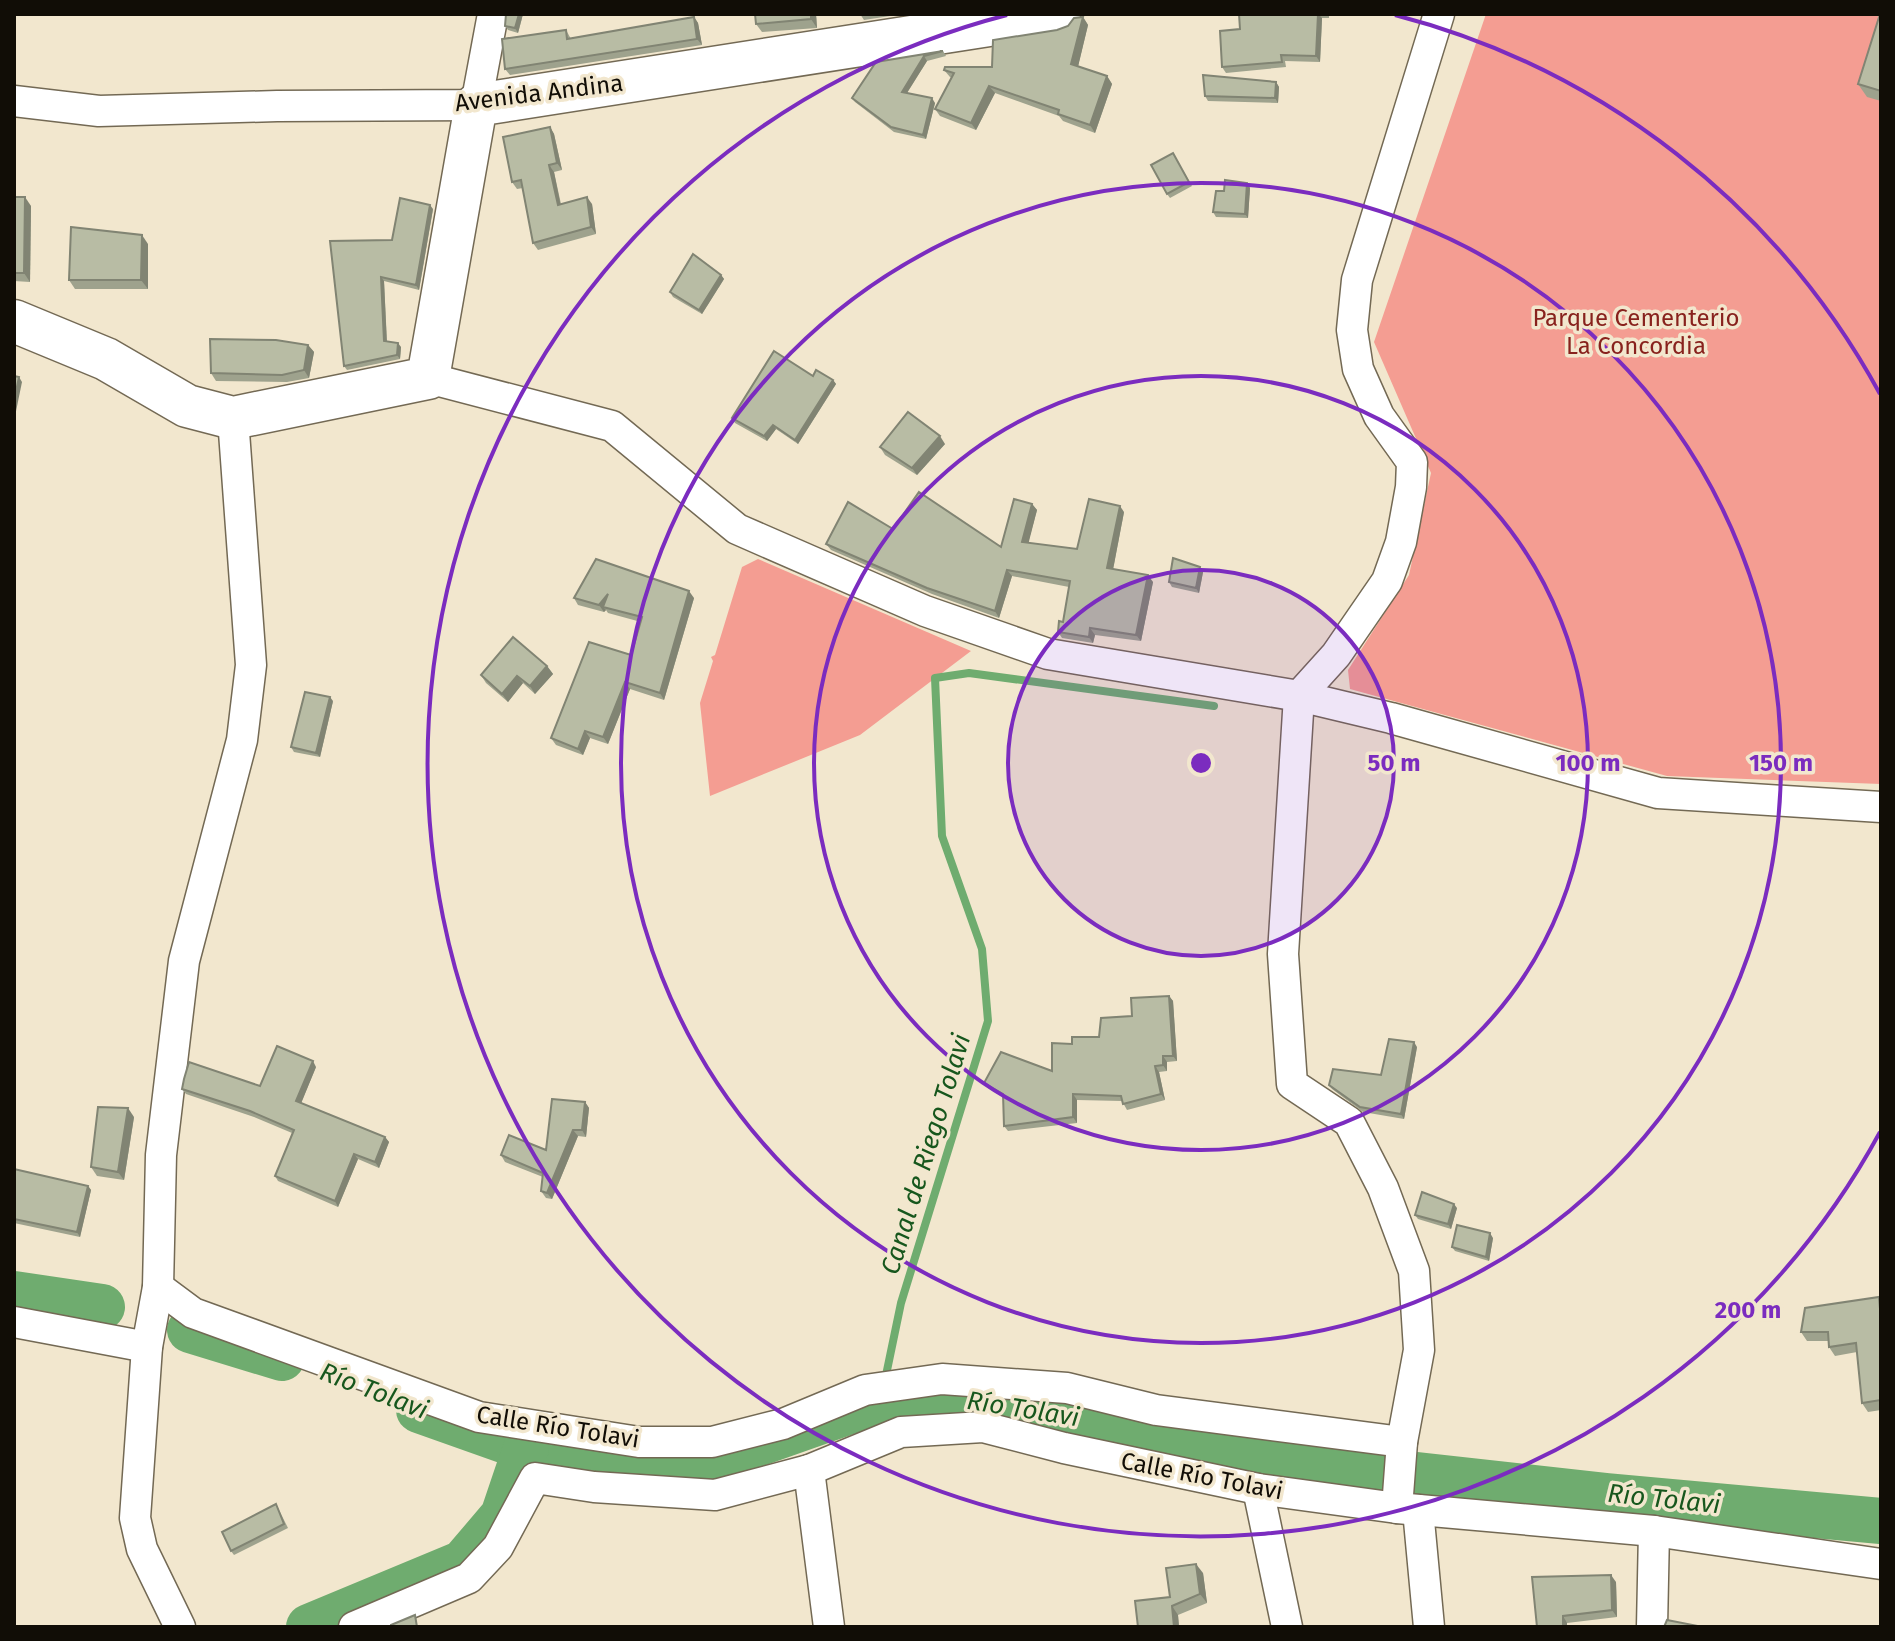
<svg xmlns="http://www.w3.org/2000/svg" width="1895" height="1641" viewBox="0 0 1895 1641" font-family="'Fira Sans',sans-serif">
	<rect width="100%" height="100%" fill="#f2e7ce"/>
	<g fill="#f49d92">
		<path d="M1486,14H1881V784L1667,776L1350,689L1348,670L1409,575L1431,473L1374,342Z"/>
		<path d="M758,559L971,651L860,735L710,796L700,703L713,661L711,657L715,655L742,567Z"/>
	</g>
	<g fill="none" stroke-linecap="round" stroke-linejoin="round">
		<path stroke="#6fac6f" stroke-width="8" d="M885,1380L901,1303L988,1021L982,949L942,836L935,678L969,673L1214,706"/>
		<g stroke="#6fac6f" stroke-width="46">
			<path d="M14,1294L102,1307"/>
			<path d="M190,1330L282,1358"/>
			<path d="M419,1410L526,1448L652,1464L717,1458L881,1400L964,1398L1363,1469L1607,1496L1881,1521"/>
			<path d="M309,1627L463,1563L503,1516L526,1448"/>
		</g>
		<defs>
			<g id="street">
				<path d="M14,101L99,111L277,106L476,105L493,14"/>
				<path d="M428,378L612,426L737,529L925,611L1048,654L1299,696L1391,718L1658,793L1881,807"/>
				<path d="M158,1287L193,1313L479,1417L639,1442H712L783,1424L865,1390L942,1379L1067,1388L1156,1410L1402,1442"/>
				<path d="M14,1322L147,1347"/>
				<path d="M809,1470L829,1627"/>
				<path d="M1258,1489L1287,1627"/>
				<path d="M1397,1508L1402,1442L1419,1350L1414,1271L1383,1188L1349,1122L1292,1084L1283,954L1299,696L1336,655L1387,581L1401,542L1411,487L1412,462L1379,416L1358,369L1352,330L1357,280L1439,14"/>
				<path d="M1418,1510L1429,1627"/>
				<path d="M180,1627L142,1549L135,1518L147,1347L158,1287L161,1155L184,961L242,740L251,665L233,418"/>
				<path d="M354,1627L469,1578L498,1547L535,1478L594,1487L715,1495L809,1470L901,1432L983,1427L1064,1448L1258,1489L1397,1508L1654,1531L1881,1564"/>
				<path d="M1652,1627L1654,1531"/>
			</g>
			<path id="secondary" d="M14,321L106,359L187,406L233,418L428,378L476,105L1059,14"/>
		</defs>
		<use href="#street" stroke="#736954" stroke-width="33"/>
		<use href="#secondary" stroke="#736954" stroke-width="45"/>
		<use href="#street" stroke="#fff" stroke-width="30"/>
		<use href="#secondary" stroke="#fff" stroke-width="42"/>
	</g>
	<g fill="#9ea28d">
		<path d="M506,14H523L518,33L508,30L505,26Z"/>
		<path d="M816,14L817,28L762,32L756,24Z"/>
		<path d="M860,14H903L864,20Z"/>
		<path d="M1239,14H1329V18H1322L1320,62L1285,61L1286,67L1226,73L1222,67L1240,29Z"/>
		<path d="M1881,14V101L1867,97L1858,84Z"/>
		<path d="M694,17L698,23L702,45L510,75L505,69L566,30L571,39Z"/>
		<path d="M1083,17L1088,25L1078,66L1107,76L1112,84L1095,133L1063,121L1059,116L995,93L976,130L940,116L935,109L952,78L950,77L944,70L992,67Z"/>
		<path d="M943,51L946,56L927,61L907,93L935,103L926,139L894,132L855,102L852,98L876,62Z"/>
		<path d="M1276,82L1279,87L1278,103L1208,101L1205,96Z"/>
		<path d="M550,127L554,134L562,170L554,172L561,204H592L596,234L538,250L533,243L523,188L517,189L512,182Z"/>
		<path d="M1173,153L1192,186L1170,198L1167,194Z"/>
		<path d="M1247,183L1250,188L1248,218L1216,217L1213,212L1224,191Z"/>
		<path d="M14,197L31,206L30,282L14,281Z"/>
		<path d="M433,209L419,290L384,281L387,342L401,347L400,359L347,370L344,366L392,240Z"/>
		<path d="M148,244V289H75L69,280Z"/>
		<path d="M721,275L724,279L702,314L673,297L670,292Z"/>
		<path d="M308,345L314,352L309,378L287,382L216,381L211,373Z"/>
		<path d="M813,376L833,380L836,384L798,444L776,429L767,441L735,423L732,418Z"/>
		<path d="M945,444L917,475L885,455L880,447Z"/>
		<path d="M1032,504L1037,510L1028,543L1077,549L1124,512L1113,569L1153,582L1141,641L1095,635L1093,643L1062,638L1058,632L1063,622L1069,587L1012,576L999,618L932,594L831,550L826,544L893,529L1001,547Z"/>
		<path d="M1203,572L1199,593L1172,587L1169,582Z"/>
		<path d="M574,598H694L664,700L630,689L608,744L590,738L583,755L556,745L551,738L631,655L641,622L608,613L606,610L604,612L578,605Z"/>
		<path d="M547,666L553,674L535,694L523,683L508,702L486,683L481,675Z"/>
		<path d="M333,701L320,757L294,752L291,747Z"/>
		<path d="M1169,996L1173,1001L1177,1061L1167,1062V1071L1159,1072L1165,1100L1127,1110L1122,1101L1077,1100V1123L1008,1131L1004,1126L1003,1097L988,1088L984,1083L1052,1071L1099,1037L1132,1016Z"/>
		<path d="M1417,1047L1404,1119L1363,1112L1332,1089L1329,1085L1381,1075Z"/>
		<path d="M316,1067L301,1103L385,1137L389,1142L379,1168L358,1159L338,1207L278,1181L275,1176L292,1133L254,1117L186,1094L182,1089L260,1086Z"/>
		<path d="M585,1102L589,1108L586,1137L578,1136L552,1199L546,1198L541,1191L543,1177L505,1162L501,1155L546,1150Z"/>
		<path d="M134,1117L124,1180L97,1176L91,1167Z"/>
		<path d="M14,1169L88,1186L91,1190L80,1237L14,1223Z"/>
		<path d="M1457,1208L1451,1229L1418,1219L1415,1215Z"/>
		<path d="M1493,1238L1489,1261L1455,1251L1452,1247Z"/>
		<path d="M1879,1297L1881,1301V1410L1868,1412L1862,1403L1857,1352L1835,1356L1829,1347V1341H1807L1801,1332Z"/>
		<path d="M276,1504L288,1528L234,1555L231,1551Z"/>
		<path d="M1203,1573L1207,1603L1178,1615L1179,1627H1138L1170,1597Z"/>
		<path d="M1616,1582L1617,1617L1567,1623V1627H1537Z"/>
	</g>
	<g fill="#818473">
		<path d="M519,14H523L518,33L515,28Z"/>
		<path d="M811,14H816L817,28L811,19Z"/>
		<path d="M1318,14L1322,18L1320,62L1316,56Z"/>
		<path d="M694,17L698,23L702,45L697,39Z"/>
		<path d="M1083,17L1088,25L1077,71L1071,64Z"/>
		<path d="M924,56L927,61L905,96L902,92Z"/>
		<path d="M1107,76L1112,84L1095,133L1090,125Z"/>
		<path d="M1276,82L1279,87L1278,103L1275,98Z"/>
		<path d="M989,86L995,93L976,130L971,123Z"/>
		<path d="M932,98L935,103L926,139L923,135Z"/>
		<path d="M550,127L554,134L562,170L557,163Z"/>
		<path d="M549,165L554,172L562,212L558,205Z"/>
		<path d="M1247,183L1250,188L1248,218L1245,214Z"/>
		<path d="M25,197L31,206L30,282L24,273Z"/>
		<path d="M587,197L592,204L596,234L591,227Z"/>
		<path d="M430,205L433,209L419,290L416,285Z"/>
		<path d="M142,235L148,244V289L141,280Z"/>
		<path d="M721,275L724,279L702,314L699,310Z"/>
		<path d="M381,277L384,281L387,346L384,341Z"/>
		<path d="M398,343L401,347L400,359L397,355Z"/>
		<path d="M308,345L314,352L309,378L304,370Z"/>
		<path d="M19,377L22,382L14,421V401Z"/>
		<path d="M833,380L836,384L798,444L795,440Z"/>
		<path d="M773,425L776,429L767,441L764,436Z"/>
		<path d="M940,436L945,444L917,475L912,468Z"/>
		<path d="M1032,504L1037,510L1027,549L1022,542Z"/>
		<path d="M1120,506L1124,512L1112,575L1107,568Z"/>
		<path d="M1200,567L1203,572L1199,593L1196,588Z"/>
		<path d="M1007,570L1012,576L999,618L995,611Z"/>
		<path d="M1148,575L1153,582L1141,641L1136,635Z"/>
		<path d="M689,591L694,598L664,700L660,693Z"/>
		<path d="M608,594L603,607L606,610L604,612L599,605Z"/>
		<path d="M1090,628L1095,635L1093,643L1089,637Z"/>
		<path d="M547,666L553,674L535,694L530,686Z"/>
		<path d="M517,676L523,683L508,702L502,694Z"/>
		<path d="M625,682L630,689L608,744L603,737Z"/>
		<path d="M330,697L333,701L320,757L316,753Z"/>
		<path d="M585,731L590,738L583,755L578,749Z"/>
		<path d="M1169,996L1173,1001L1177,1061L1173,1056Z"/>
		<path d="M1414,1042L1417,1047L1404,1119L1401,1114Z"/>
		<path d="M1163,1056L1167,1062V1071L1163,1065Z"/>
		<path d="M313,1061L316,1067L300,1106L296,1101Z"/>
		<path d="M1155,1066L1159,1072L1165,1100L1161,1094Z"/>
		<path d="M1073,1094L1077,1100V1123L1073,1117Z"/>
		<path d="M585,1102L589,1108L586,1137L582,1130Z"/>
		<path d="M128,1108L134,1117L124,1180L118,1172Z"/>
		<path d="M573,1130L578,1136L552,1199L547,1193Z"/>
		<path d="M385,1137L389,1142L379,1168L375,1162Z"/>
		<path d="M354,1154L358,1159L338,1207L335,1201Z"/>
		<path d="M88,1186L91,1190L80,1237L77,1232Z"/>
		<path d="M1454,1204L1457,1208L1451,1229L1448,1224Z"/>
		<path d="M1490,1233L1493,1238L1489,1261L1486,1257Z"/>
		<path d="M1196,1564L1203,1573L1207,1603L1200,1594Z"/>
		<path d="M1611,1575L1616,1582L1617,1617L1612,1610Z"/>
		<path d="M1172,1606L1178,1615L1179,1627H1174Z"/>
		<path d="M1563,1616L1567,1623V1627H1563Z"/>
	</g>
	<g fill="#b8bca4" stroke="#818473" stroke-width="2">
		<path d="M506,14H519L515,28L505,26Z"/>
		<path d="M755,14H811V19L756,24Z"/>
		<path d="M1239,14H1318L1316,56L1281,55L1282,62L1222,67L1220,31L1240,29Z"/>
		<path d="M1880,14H1881V91L1858,84Z"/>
		<path d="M694,17L697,39L505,69L502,39L566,30L567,39Z"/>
		<path d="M1083,17L1071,64L1107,76L1090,125L1058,114L1059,110L989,86L971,123L935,109L954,73L944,70L945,67H992L993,40L1057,30L1068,26L1074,18Z"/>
		<path d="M943,51L924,56L902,92L932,98L923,135L891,127L852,98L876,62Z"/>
		<path d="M1203,75L1276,82L1275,98L1205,96Z"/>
		<path d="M550,127L557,163L549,165L558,205L587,197L591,227L533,243L521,180L512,182L503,137Z"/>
		<path d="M1173,153L1189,182L1167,194L1151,165Z"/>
		<path d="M1225,180L1247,183L1245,214L1213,212L1216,191H1224Z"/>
		<path d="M14,197H25L24,273H14Z"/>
		<path d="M400,198L430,205L416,285L381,277L384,341L398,343L397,355L344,366L330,241L392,240Z"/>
		<path d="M71,227L142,235L141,280H69Z"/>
		<path d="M693,254L721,275L699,310L670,292Z"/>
		<path d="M210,339L276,340L308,345L304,370L282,375L211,373Z"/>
		<path d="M774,351L813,376L816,370L833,380L795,440L773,425L764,436L732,418Z"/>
		<path d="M14,376L19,377L14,401Z"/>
		<path d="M908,412L940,436L912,468L880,447Z"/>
		<path d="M919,492L1001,547L1014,499L1032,504L1022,542L1077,549L1089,499L1120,506L1107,568L1148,575L1136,635L1090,628L1089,637L1058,632L1059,621L1063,622L1070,581L1007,570L995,611L927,588L826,544L848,502L893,529Z"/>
		<path d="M1173,558L1200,567L1196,588L1169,582Z"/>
		<path d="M596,559L689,591L660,693L625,682L603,737L585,731L578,749L551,738L589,642L631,655L642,617L603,607L608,594L599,605L574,598Z"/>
		<path d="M513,637L547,666L530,686L517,676L502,694L481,675Z"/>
		<path d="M305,692L330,697L316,753L291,747Z"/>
		<path d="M1169,996L1173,1056H1163V1065L1155,1066L1161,1094L1123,1104L1121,1096L1073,1094V1117L1004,1126L1003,1094L984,1083L1001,1052L1052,1071V1043L1072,1044V1037H1099L1101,1018L1132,1016L1131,998Z"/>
		<path d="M1389,1039L1414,1042L1401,1114L1360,1107L1329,1085L1333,1069L1381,1075Z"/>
		<path d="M277,1046L313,1061L296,1101L385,1137L375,1162L354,1154L335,1201L275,1176L294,1130L250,1111L182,1089L184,1079L189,1062L260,1086Z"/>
		<path d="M552,1099L585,1102L582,1130H573L547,1193L541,1191L543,1173L501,1155L509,1135L546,1150Z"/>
		<path d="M98,1107L128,1108L118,1172L91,1167Z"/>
		<path d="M14,1169L88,1186L77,1232L14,1219Z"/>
		<path d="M1422,1192L1454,1204L1448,1224L1415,1215Z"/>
		<path d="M1457,1225L1490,1233L1486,1257L1452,1247Z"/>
		<path d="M1879,1297L1881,1321V1400L1862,1403L1856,1343L1829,1347L1828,1332H1801L1805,1308Z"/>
		<path d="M276,1504L284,1524L231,1551L222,1532Z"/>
		<path d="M1196,1564L1200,1594L1172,1606L1174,1627H1138L1135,1601L1170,1597L1166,1568Z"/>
		<path d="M1611,1575L1612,1610L1563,1616V1627H1537L1532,1577Z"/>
		<path d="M415,1615L417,1627H391V1625Z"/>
		<path d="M1667,1620L1698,1626V1627H1664Z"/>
	</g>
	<circle cx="1201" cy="763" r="193" fill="#7b2cbf" fill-opacity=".12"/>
	<g fill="none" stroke="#7b2cbf" stroke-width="4">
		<circle cx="1201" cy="763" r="193"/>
		<circle cx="1201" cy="763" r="387"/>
		<circle cx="1201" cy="763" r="580"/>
		<path d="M1880 1132A773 773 0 1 1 1007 15M1395 15A773 773 0 0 1 1880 394"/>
	</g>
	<g text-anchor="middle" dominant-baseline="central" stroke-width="7" stroke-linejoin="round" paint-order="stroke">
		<g font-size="24" fill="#110d06" stroke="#f2e7ce">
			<text transform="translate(539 93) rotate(-7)">Avenida Andina</text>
			<text transform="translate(558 1427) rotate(9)">Calle Río Tolavi</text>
			<text transform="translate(1202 1476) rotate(11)">Calle Río Tolavi</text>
		</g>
		<g font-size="24" fill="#88221d" stroke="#f2e7ce">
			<text x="1636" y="318">Parque Cementerio<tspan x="1636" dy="28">La Concordia</tspan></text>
		</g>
		<g font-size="26" font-style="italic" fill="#17571d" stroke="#f2e7ce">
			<text transform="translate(926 1154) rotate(-73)">Canal de Riego Tolavi</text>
			<text transform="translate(374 1391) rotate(21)">Río Tolavi</text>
			<text transform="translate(1023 1409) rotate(9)">Río Tolavi</text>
			<text transform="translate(1664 1499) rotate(6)">Río Tolavi</text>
		</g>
	</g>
	<circle cx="1201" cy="763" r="12" fill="#7b2cbf" stroke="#f2e7ce" stroke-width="4"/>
	<g font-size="24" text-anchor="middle" font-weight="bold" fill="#7b2cbf" stroke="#f2e7ce" stroke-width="7" stroke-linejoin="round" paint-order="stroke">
		<text x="1394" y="771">50 m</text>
		<text x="1588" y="771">100 m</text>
		<text x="1781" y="771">150 m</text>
		<text x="1748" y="1318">200 m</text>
	</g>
	<rect width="1895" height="1641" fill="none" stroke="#110d06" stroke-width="32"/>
</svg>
